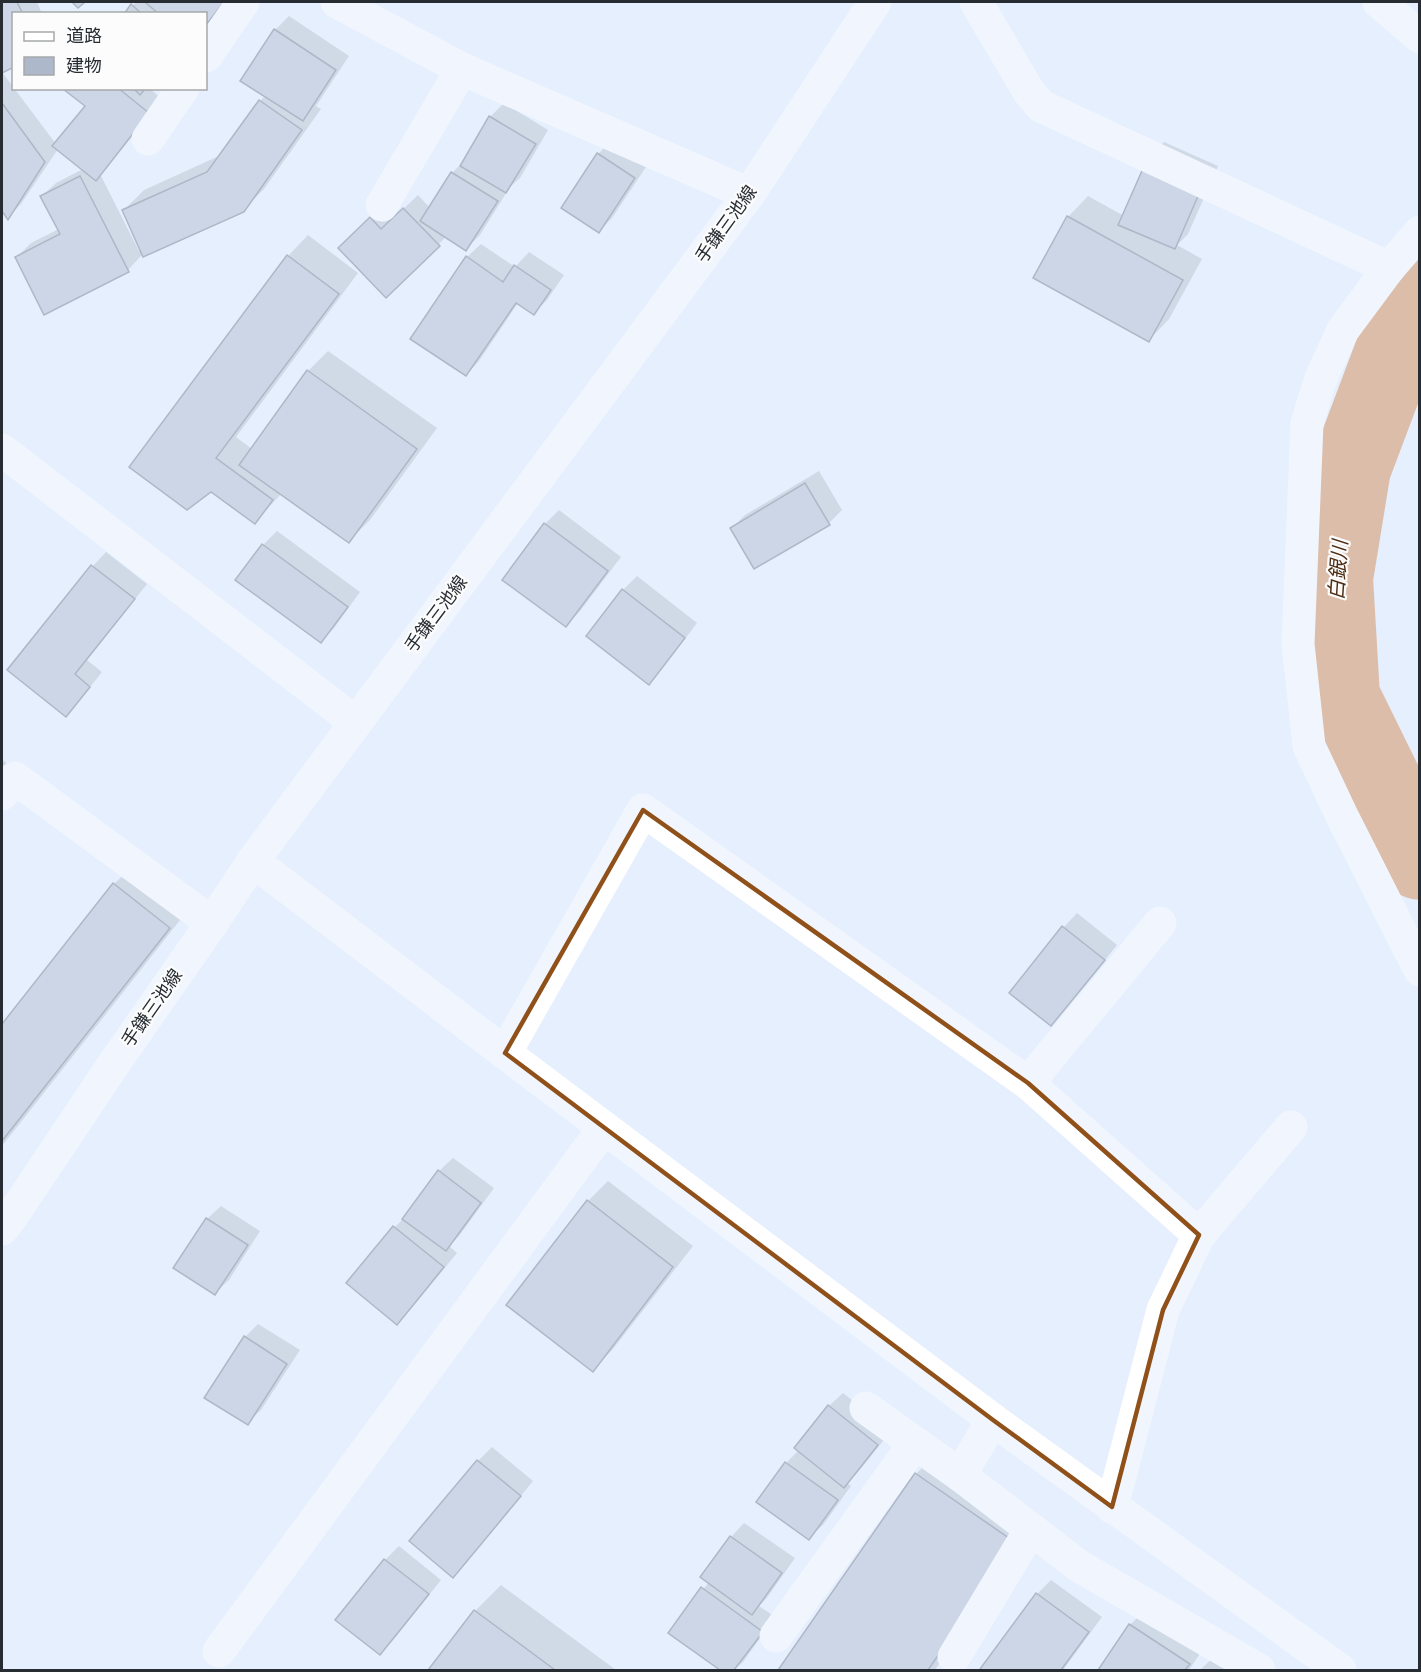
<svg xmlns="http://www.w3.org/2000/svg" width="1421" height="1672" viewBox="0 0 1421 1672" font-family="Montserrat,'Noto Sans JP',sans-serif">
	<rect width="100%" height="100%" fill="#e5effe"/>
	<g fill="#0003">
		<path d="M2,2H37L42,14H14V66L2,71Z"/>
		<path d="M136,2H225L206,26V14H126Z"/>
		<path d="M289,16L349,56L316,106L321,109L264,189L243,210L141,256L128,270L17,257L31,243L59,229L42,196L56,183L83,169L58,149L21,204L8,217L2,209V72L56,144L87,105L65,88H149L162,99L109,165L100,174L139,251L141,250L124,210L144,190L221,155L260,101L266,95L275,30Z"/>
		<path d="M504,103L548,130L520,178L510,187L480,235L466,249L447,236L386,296L340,248L385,205L396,216L418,195L430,208L452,173L466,159L490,117Z"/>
		<path d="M612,140L648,164L612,218L599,231L598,154Z"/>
		<path d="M1164,142L1218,166L1188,234L1177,245L1202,259L1169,319L1149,340L1068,217L1088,196L1124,216L1150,156Z"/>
		<path d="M308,235L358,273L236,437L252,449L308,371L328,351L437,428L370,520L349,541L282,493L255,522L211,490L131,466L288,256Z"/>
		<path d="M481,244L515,267L529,252L564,275L547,300L534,313L518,303L479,361L466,375L467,257Z"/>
		<path d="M819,471L842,510L829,523L732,528L745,515Z"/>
		<path d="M559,510L621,557L580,611L566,625L545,524Z"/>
		<path d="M277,531L360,592L334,628L321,641L237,580L263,545Z"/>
		<path d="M106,552L147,584L87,660L102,672L79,701L66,715L10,670L93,566Z"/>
		<path d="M637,576L697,623L662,669L649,683L623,590Z"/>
		<path d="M2,759L7,764L2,771Z"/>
		<path d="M141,858L195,901L2,1146V1027L114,884Z"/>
		<path d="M1077,913L1117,945L1065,1010L1051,1024L1011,993L1064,927Z"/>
		<path d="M453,1158L494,1188L459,1236L449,1246L457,1253L411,1309L397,1323L348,1283L395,1227L408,1214L439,1171Z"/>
		<path d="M608,1181L693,1246L613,1349L593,1370L588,1201Z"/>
		<path d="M221,1206L260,1231L229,1280L215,1293L207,1219Z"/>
		<path d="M258,1324L300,1350L261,1410L247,1423L245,1337Z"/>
		<path d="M843,1393L891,1431L858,1472L847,1483L851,1486L823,1525L809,1538L786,1463L799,1450L829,1406Z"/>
		<path d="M492,1447L533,1481L467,1562L453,1576L478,1461Z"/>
		<path d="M942,1448L1041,1516L935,1670H780L916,1474Z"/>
		<path d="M744,1523L795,1558L766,1599L759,1606L775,1617L743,1662L734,1670H722L670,1632L709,1582L731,1537Z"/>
		<path d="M399,1546L441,1580L394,1639L380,1653L385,1560Z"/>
		<path d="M1051,1580L1102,1617L1063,1670H980L1037,1594Z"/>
		<path d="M501,1585L616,1670H430L475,1611Z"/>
		<path d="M1144,1611L1203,1649L1189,1670H1100L1130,1625Z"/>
		<path d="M1216,1655L1238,1670H1200Z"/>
	</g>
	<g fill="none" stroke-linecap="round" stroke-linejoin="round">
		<path stroke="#d08245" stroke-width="80" d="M1420,274L1392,359L1351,468L1333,578L1340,697L1420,860"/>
	</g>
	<g fill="#adb9ca" stroke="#697484" stroke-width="1.5">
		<path d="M2,2H17L23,14H14V67L2,73Z"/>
		<path d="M72,2H85L78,8Z"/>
		<path d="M147,2H224L206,25V14H159L146,3Z"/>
		<path d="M131,4L142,14H124Z"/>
		<path d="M274,29L336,70L303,121L240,81Z"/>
		<path d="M118,88L149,113L96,181L52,146L85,106L63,89Z"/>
		<path d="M133,88H146L140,95Z"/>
		<path d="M259,100L302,130L244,212L143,257L122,210L207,172Z"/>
		<path d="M2,103L45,162L8,220L2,211Z"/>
		<path d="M489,116L536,144L506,193L460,166Z"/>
		<path d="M597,153L635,178L599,233L561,208Z"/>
		<path d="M1149,155L1205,180L1175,249L1118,225Z"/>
		<path d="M451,172L498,201L466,251L420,221Z"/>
		<path d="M80,176L129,272L44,315L15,257L60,234L40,196Z"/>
		<path d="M403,208L440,246L386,298L338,248L370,217L381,229Z"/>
		<path d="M1067,216L1183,280L1149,342L1033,278Z"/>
		<path d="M287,255L339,294L216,458L273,500L255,524L211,492L187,510L129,467Z"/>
		<path d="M466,256L503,282L514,265L551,290L534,315L516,303L466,376L410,339Z"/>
		<path d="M307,370L417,449L349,543L239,465Z"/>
		<path d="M805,483L830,525L754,569L730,528Z"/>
		<path d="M544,523L608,571L566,627L502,580Z"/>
		<path d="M262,544L348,607L321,643L235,580Z"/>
		<path d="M91,565L135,599L75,674L90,687L66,717L7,670Z"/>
		<path d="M622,589L685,638L649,685L586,636Z"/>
		<path d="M113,883L170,928L2,1141V1024Z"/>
		<path d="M1062,926L1105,960L1051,1026L1009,993Z"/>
		<path d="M438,1170L481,1203L446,1251L402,1219Z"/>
		<path d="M587,1200L673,1267L593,1372L506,1305Z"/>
		<path d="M206,1218L248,1245L215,1295L173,1268Z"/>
		<path d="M393,1226L444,1267L397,1325L346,1283Z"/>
		<path d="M244,1336L287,1364L248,1425L204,1398Z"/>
		<path d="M828,1405L878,1445L844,1488L794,1448Z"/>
		<path d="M477,1460L521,1496L453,1578L409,1541Z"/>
		<path d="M785,1462L838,1500L809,1540L756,1502Z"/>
		<path d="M915,1473L1016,1543L928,1670H778Z"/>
		<path d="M730,1536L782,1573L752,1615L700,1577Z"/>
		<path d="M384,1559L429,1594L380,1655L335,1620Z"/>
		<path d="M701,1587L763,1632L734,1670H720L668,1633Z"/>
		<path d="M1036,1593L1089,1632L1061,1670H982L980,1669Z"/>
		<path d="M474,1610L555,1670H428Z"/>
		<path d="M1129,1624L1190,1664L1185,1670H1098Z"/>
	</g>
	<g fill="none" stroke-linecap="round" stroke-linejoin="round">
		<g stroke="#fff" stroke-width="33">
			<path d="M337,2L462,69L749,194"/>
			<path d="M976,2L1029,92L1041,106L1389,268"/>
			<path d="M1379,2L1420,37"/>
			<path d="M206,56L243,2"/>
			<path d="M148,139L183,88"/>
			<path d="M382,205L462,69"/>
			<path d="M1420,232L1389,268L1343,330L1321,378L1307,423L1298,644L1309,746L1342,816L1420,970"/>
			<path d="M2,450L355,722"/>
			<path d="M2,794L15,778L212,923"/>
			<path d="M253,861L505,1053L993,1420L1340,1670"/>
			<path d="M505,1053L643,810L1028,1083L1199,1235"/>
			<path d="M1028,1083L1160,923"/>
			<path d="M866,1408L960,1475L1079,1566L1259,1670"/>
			<path d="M960,1475L993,1420"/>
			<path d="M1112,1507L1163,1310L1199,1235L1291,1127"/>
			<path d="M776,1636L915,1443"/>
			<path d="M219,1651L604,1128"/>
			<path d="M954,1657L1031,1529"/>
		</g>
		<path stroke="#fff" stroke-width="33" d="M2,1229L10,1219L113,1065L212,923L253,861L749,194L875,2"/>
	</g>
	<path d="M0 0H1421V1672H0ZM643,810L1028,1083L1199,1235L1163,1310L1112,1507L993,1420L505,1053Z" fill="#e5effe" fill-opacity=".55" fill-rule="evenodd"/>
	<path fill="none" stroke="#905019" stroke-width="4.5" stroke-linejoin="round" d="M643,810L1028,1083L1199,1235L1163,1310L1112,1507L993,1420L505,1053Z"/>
	<g text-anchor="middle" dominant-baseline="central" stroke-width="4.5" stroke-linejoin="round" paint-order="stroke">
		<g font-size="18" fill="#272c33" stroke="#fbfcfb">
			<text transform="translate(726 224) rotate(-54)">手鎌三池線</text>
			<text transform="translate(436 614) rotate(-53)">手鎌三池線</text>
			<text transform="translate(152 1008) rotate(-55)">手鎌三池線</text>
		</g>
		<g font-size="20" font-style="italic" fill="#4f2e14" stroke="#fbfcfb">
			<text transform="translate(1338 570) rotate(-86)">白銀川</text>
		</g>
	</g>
	<rect width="1421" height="1672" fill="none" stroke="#272c33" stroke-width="6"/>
	<rect x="12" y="12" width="195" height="78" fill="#fbfcfb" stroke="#a6a9ab" stroke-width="1.5"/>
	<rect x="24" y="32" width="30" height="9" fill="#ffffff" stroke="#a6a9ab" stroke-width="1.5"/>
	<text x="66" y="42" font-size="18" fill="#272c33">道路</text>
	<rect x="24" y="57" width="30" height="18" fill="#adb9ca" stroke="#a6a9ab" stroke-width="1.5"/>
	<text x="66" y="72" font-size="18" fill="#272c33">建物</text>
</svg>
